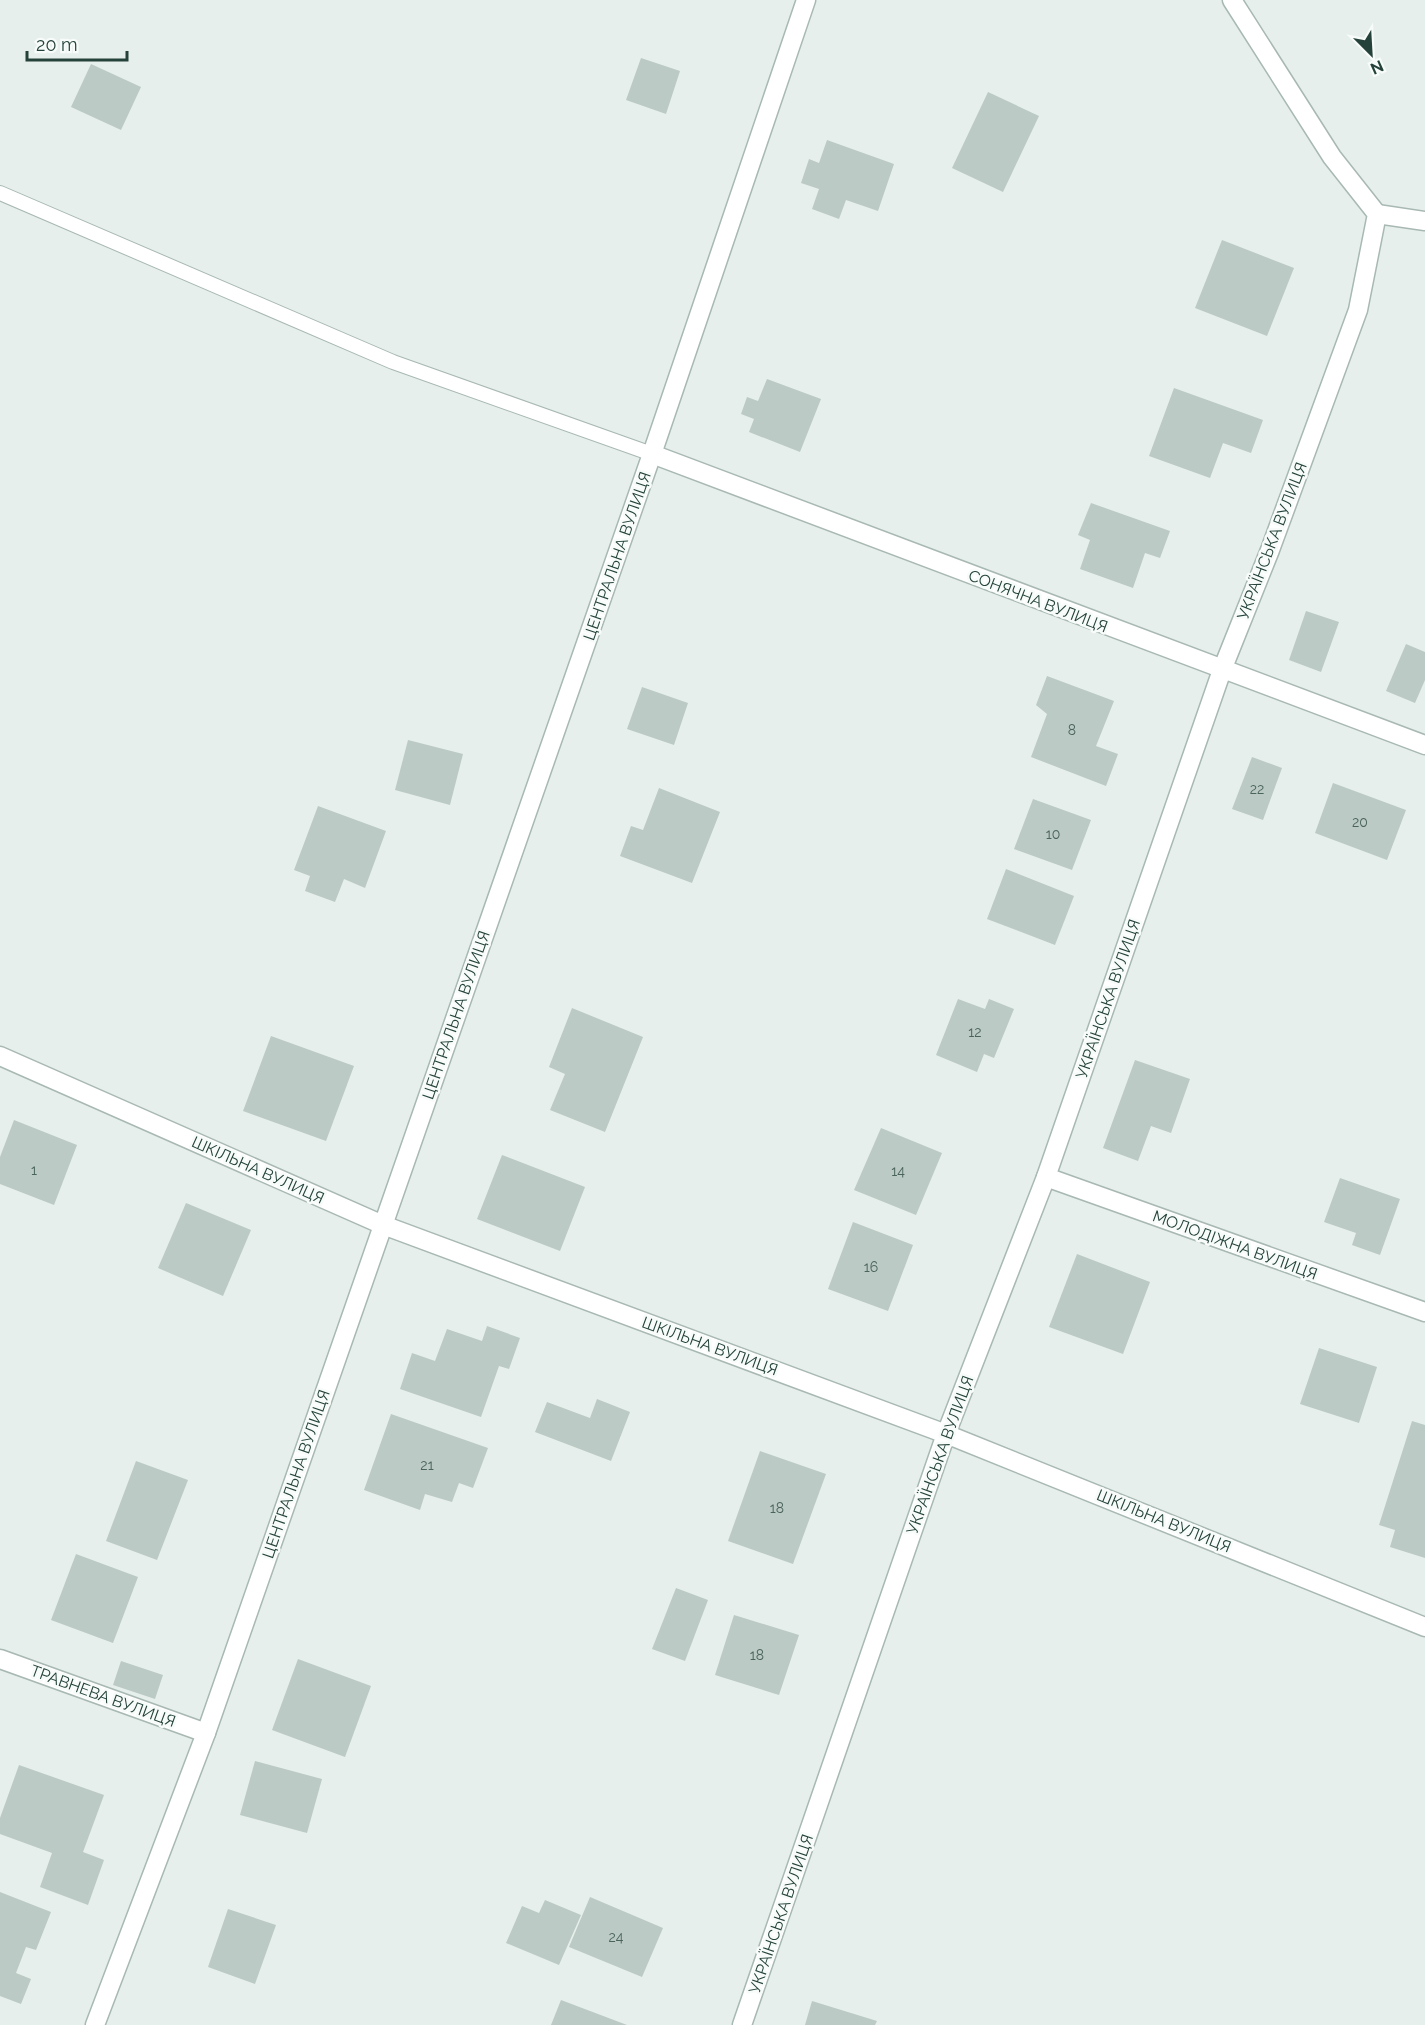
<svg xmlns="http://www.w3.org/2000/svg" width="1425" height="2025" viewBox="0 0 1425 2025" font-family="Raleway,sans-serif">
	<rect width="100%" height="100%" fill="#e6efeb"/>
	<g fill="#bbcac4">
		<path d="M641,58L680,71L666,114L626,100Z"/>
		<path d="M91,64L141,87L121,130L71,107Z"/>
		<path d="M988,92L1039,116L1003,192L952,168Z"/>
		<path d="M827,140L894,164L878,211L846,200L839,219L812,209L819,189L801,183L809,159L819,163Z"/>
		<path d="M1222,240L1294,268L1267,336L1195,308Z"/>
		<path d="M767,379L821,399L800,452L749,432L754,419L741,414L747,397L758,401Z"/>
		<path d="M1174,388L1263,420L1251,453L1223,443L1210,478L1149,456Z"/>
		<path d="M1091,503L1170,531L1160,558L1145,553L1133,588L1080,569L1090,540L1078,535Z"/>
		<path d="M1306,611L1339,622L1321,672L1289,660Z"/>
		<path d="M1406,644L1425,652V680L1415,703L1386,691Z"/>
		<path d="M1047,676L1114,701L1096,746L1118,754L1106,786L1031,757L1047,714L1036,705Z"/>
		<path d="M642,687L688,703L674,745L627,729Z"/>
		<path d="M408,740L463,754L450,805L395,790Z"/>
		<path d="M1252,757L1282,768L1263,820L1232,809Z"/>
		<path d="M1333,783L1406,810L1387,860L1315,833Z"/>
		<path d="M659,788L720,812L692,883L620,856L631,826L643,830Z"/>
		<path d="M1033,799L1091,820L1072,870L1014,849Z"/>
		<path d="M318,806L386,831L365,888L344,879L335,902L305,891L310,876L294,870Z"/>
		<path d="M1006,869L1074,896L1055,945L987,919Z"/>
		<path d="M958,999L985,1009L989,999L1014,1009L994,1058L984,1054L977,1072L936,1055Z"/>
		<path d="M572,1008L643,1037L605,1132L550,1110L565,1074L549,1067Z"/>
		<path d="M271,1036L354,1066L326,1141L243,1111Z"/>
		<path d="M1135,1060L1190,1079L1171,1133L1151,1126L1138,1161L1103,1148Z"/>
		<path d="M14,1120L77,1145L54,1205L0,1184V1157Z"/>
		<path d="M881,1128L942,1153L916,1215L854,1190Z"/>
		<path d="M502,1155L585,1187L560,1251L477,1219Z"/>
		<path d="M1340,1178L1400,1199L1380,1255L1352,1245L1356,1233L1324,1222Z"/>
		<path d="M186,1203L251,1230L223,1296L158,1268Z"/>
		<path d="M853,1222L913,1245L888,1311L828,1289Z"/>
		<path d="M1077,1254L1150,1282L1123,1354L1049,1327Z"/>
		<path d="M487,1326L520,1338L509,1369L499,1366L481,1417L400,1389L412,1353L435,1361L447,1329L482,1341Z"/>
		<path d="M1319,1348L1377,1367L1359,1423L1300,1404Z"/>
		<path d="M597,1399L630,1412L611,1461L535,1432L547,1402L590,1418Z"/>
		<path d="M391,1414L488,1448L473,1488L459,1483L452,1502L425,1494L420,1510L364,1490Z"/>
		<path d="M1412,1421L1425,1425V1558L1390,1547L1395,1530L1379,1525Z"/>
		<path d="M760,1451L826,1474L793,1564L728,1541Z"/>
		<path d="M136,1461L188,1480L157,1560L106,1541Z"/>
		<path d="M76,1554L138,1577L113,1643L51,1620Z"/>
		<path d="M676,1588L708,1600L685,1661L652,1649Z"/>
		<path d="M734,1615L799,1635L779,1695L715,1675Z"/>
		<path d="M298,1659L371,1686L345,1757L272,1730Z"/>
		<path d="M121,1661L163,1675L155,1699L113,1685Z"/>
		<path d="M255,1761L322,1779L307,1833L240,1815Z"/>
		<path d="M19,1765L104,1795L83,1852L104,1860L88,1905L40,1887L52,1853L0,1834V1818Z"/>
		<path d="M0,1892L51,1912L36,1950L26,1947L16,1973L31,1979L21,2004L0,1996Z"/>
		<path d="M590,1897L663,1928L642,1977L569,1947Z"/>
		<path d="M545,1900L581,1915L559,1965L506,1943L522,1906L539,1913Z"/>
		<path d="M228,1909L276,1925L255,1984L208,1967Z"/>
		<path d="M561,2000L627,2025H551Z"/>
		<path d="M812,2001L877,2021L875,2025H805Z"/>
	</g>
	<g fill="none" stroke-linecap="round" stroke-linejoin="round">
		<defs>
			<path id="service" d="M0,193L393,362L652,454"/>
			<g id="minor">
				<path d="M1377,214L1425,221"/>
				<path d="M652,454L1425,745"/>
				<path d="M0,1056L383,1225L946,1434L1425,1627"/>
				<path d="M1046,1177L1425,1312"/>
				<path d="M0,1659L206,1733"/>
				<path d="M95,2025L206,1733L652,454L806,0"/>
				<path d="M742,2025L946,1434L1046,1177L1222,670L1270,550L1358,310L1377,214L1332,157L1232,0"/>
			</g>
		</defs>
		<use href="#service" stroke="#a8b8b2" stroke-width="16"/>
		<use href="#minor" stroke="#a8b8b2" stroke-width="21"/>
		<use href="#service" stroke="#fff" stroke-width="14"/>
		<use href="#minor" stroke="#fff" stroke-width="18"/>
	</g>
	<g text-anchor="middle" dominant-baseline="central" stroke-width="5" stroke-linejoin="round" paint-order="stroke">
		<g font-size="14" fill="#4a645c">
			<text x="1072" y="730">8</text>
			<text x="1257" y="789">22</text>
			<text x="1360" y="822">20</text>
			<text x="1053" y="834">10</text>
			<text x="975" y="1032">12</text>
			<text x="34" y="1170">1</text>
			<text x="898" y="1171">14</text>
			<text x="871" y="1267">16</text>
			<text x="427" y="1465">21</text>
			<text x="777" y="1508">18</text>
			<text x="757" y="1655">18</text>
			<text x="616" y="1937">24</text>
		</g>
		<g font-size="16" fill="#24423a" stroke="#f7fbf9">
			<text transform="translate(1272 541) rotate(-69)">УКРАЇНСЬКА ВУЛИЦЯ</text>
			<text transform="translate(617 556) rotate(-71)">ЦЕНТРАЛЬНА ВУЛИЦЯ</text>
			<text transform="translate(1038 601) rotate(21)">СОНЯЧНА ВУЛИЦЯ</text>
			<text transform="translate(1108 999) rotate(-71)">УКРАЇНСЬКА ВУЛИЦЯ</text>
			<text transform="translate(456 1015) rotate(-71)">ЦЕНТРАЛЬНА ВУЛИЦЯ</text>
			<text transform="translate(258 1170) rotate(24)">ШКІЛЬНА ВУЛИЦЯ</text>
			<text transform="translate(1235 1245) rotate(20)">МОЛОДІЖНА ВУЛИЦЯ</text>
			<text transform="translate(710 1346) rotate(20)">ШКІЛЬНА ВУЛИЦЯ</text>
			<text transform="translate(940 1455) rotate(-70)">УКРАЇНСЬКА ВУЛИЦЯ</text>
			<text transform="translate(296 1474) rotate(-71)">ЦЕНТРАЛЬНА ВУЛИЦЯ</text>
			<text transform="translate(1164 1521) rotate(22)">ШКІЛЬНА ВУЛИЦЯ</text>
			<text transform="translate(103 1696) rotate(20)">ТРАВНЕВА ВУЛИЦЯ</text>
			<text transform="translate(781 1914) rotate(-71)">УКРАЇНСЬКА ВУЛИЦЯ</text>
		</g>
	</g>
	<g transform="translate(1371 54) rotate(156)" stroke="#f7fbf9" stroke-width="4.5" paint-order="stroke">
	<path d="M0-4.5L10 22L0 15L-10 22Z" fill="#24423a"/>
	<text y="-9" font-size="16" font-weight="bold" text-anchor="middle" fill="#24423a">N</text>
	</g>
	<path d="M27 51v9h100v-9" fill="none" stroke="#24423a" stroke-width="3"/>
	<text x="36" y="51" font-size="18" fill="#24423a" stroke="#f7fbf9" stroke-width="4.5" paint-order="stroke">20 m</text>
</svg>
